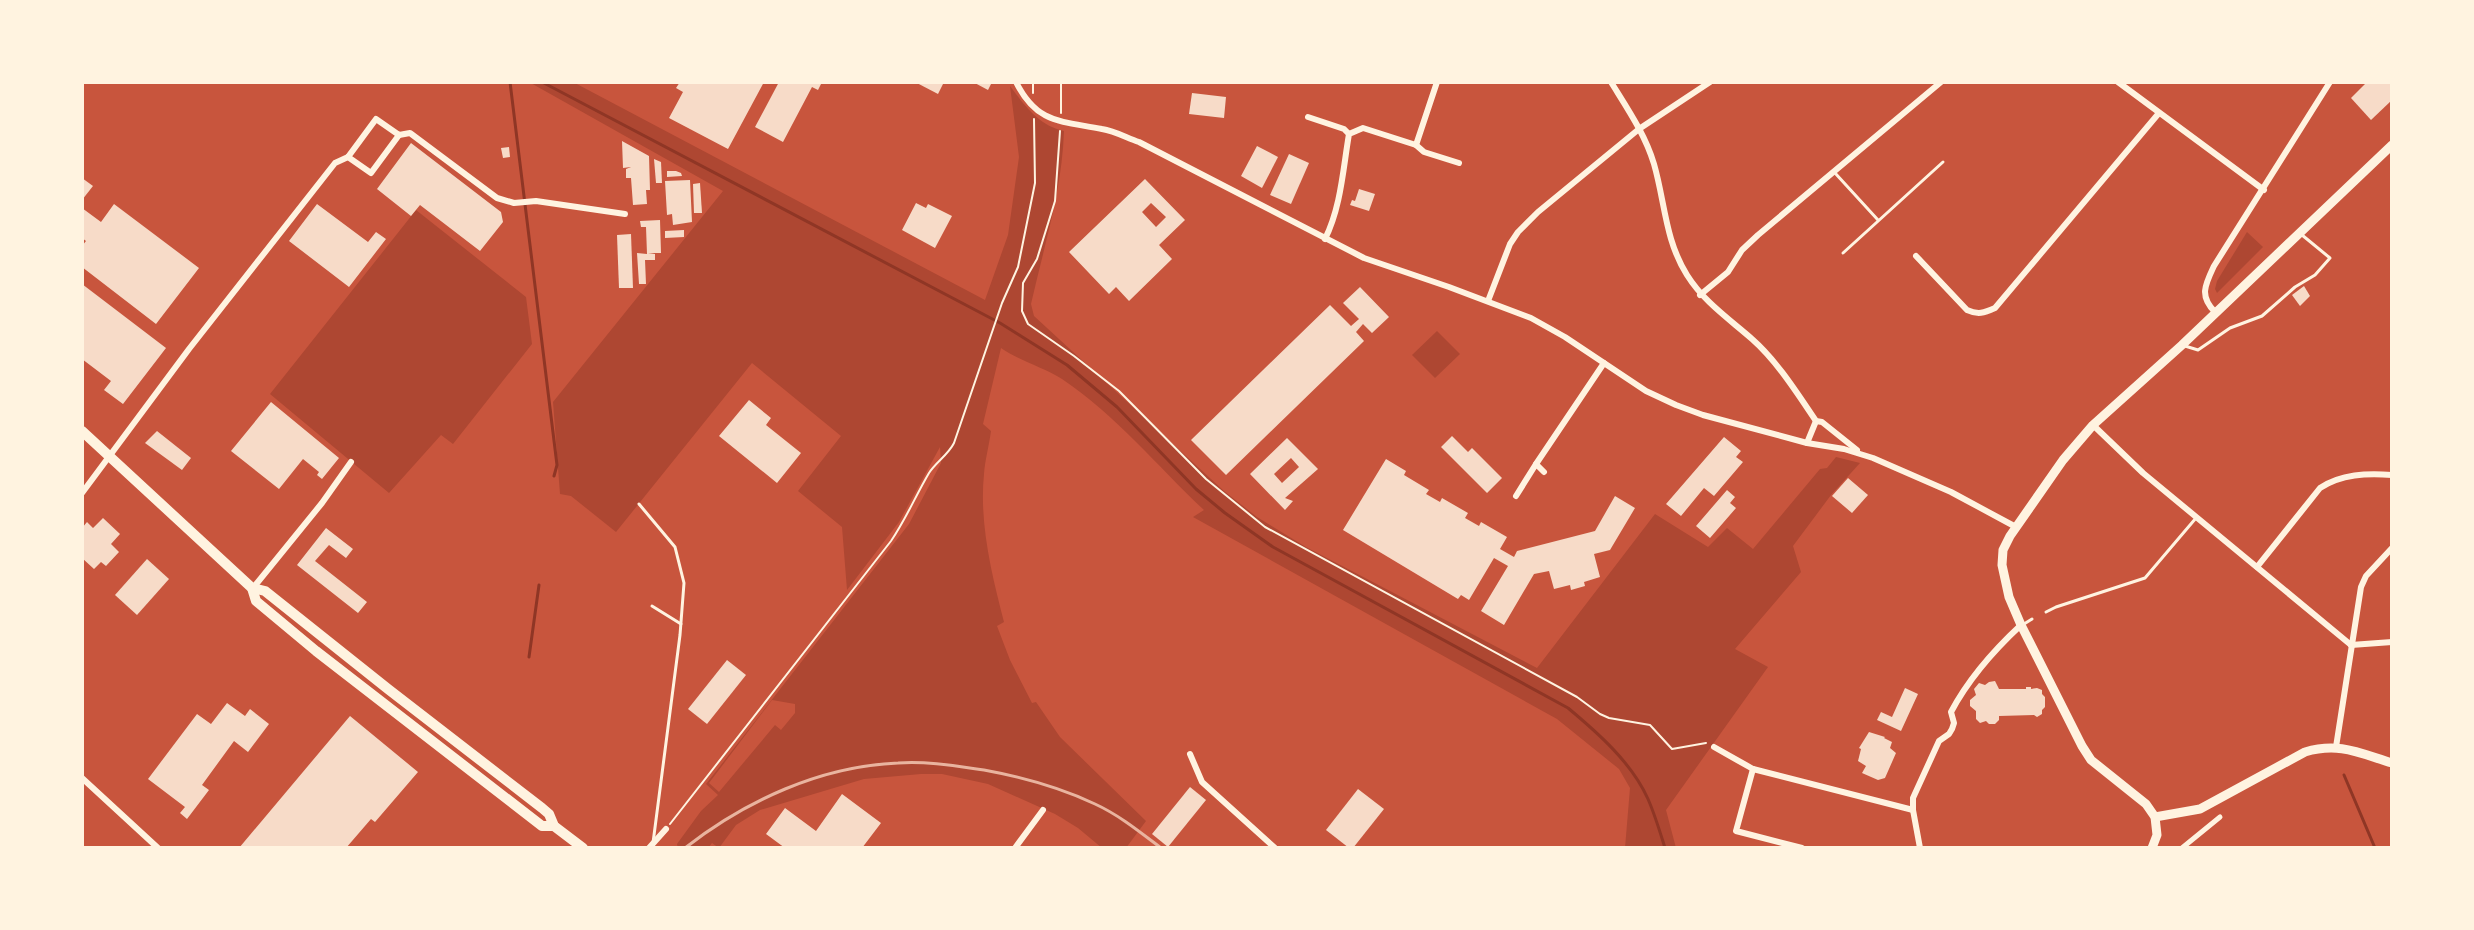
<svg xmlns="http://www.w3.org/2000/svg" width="2474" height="930" viewBox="0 0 2474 930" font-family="'Source Sans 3',sans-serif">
	<rect width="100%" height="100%" fill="#c8553d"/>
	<g fill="#ae4732" fill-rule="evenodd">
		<path d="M529,82H573L985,300L1008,235L1019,157L1010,86C1024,105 1039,126 1064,131C1062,191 1044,246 1031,304L1034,316L1224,491L1257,517L1306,547L1537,668L1655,514L1708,547L1727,528L1753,549L1820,469L1827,468L1836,457L1860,463L1831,495L1793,546L1801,572L1735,649L1768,667L1666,810L1676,848H1625L1630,788L1619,769L1557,719L1193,517L1204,510C1157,466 1116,415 1062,379C1043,367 1020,361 1001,348L983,424L991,431C989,446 985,460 984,474C979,524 992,575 1004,622L997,626L1010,660L1032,703L1036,702L1060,737L1146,821L1126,848H1102L1078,828L1055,814L988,784L942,774H921L864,779L760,810L736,825L719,848L712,843L708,848H678L677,844L701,811L718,795L706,784L909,524L941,463L940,447L899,522L847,590L842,527L798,491L841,436L752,363L616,532L571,496L560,494L553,402L723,191ZM772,700L795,704V713L781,730L775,725L719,792L709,783Z"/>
		<path d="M416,210L526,297L532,344L453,444L441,435L389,493L270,394Z"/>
		<path d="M2247,232L2263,247L2217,293L2215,289L2217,281Z"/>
		<path d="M1437,331L1460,354L1435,378L1412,355Z"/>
	</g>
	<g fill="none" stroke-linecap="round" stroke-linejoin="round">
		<g stroke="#8f3625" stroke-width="3">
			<path d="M510,82L557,465L554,476"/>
			<path d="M542,82L1000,323L1067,365L1117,407L1196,489L1225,513L1273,547L1568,708C1598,733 1632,763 1648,799C1655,815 1660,832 1665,848"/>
			<path d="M529,657L539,585"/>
			<path d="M2344,775L2375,848"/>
		</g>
	</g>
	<g fill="#f7dbc8" fill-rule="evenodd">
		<path d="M680,82H764L728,149L669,118L683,92L676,88Z"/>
		<path d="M779,82H822L818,90L812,87L783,142L755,127Z"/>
		<path d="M915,82H944L938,94Z"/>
		<path d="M973,82H992L988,90Z"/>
		<path d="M2367,82H2392V100L2371,120L2351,98Z"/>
		<path d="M1192,93L1226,97L1224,118L1189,114Z"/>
		<path d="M622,141L649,156L650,190H646L647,204L633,205L631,178H626V169L631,167L623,168Z"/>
		<path d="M411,143L501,212L503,222L480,251L420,205L411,216L377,189Z"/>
		<path d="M1257,146L1278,157L1262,188L1241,176Z"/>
		<path d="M509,147L510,157L503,158L501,148Z"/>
		<path d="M1289,154L1309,163L1291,204L1270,195Z"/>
		<path d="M654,159L661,162L662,183H656Z"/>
		<path d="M667,171H676L681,173L682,176L667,177Z"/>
		<path d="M82,178L93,186L82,200Z"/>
		<path d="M1145,179L1185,220L1159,245L1172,259L1129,301L1116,287L1109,294L1069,252ZM1151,203L1166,217L1156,227L1142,212Z"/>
		<path d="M690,180L692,222L673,225L672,214L667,215L665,181Z"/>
		<path d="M700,183L702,213H694L693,184Z"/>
		<path d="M1359,189L1375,194L1369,211L1350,205L1352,200L1355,201Z"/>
		<path d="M916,203L926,208L928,204L952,216L935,248L902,230Z"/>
		<path d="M114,204L199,268L156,324L82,267V246L86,241L82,238V208L101,222Z"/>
		<path d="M317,204L368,242L376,232L386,239L349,287L289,241Z"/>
		<path d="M660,220L661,253H648L655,254V260H645L646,284H639L637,253L647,254L646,227H641L640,221Z"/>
		<path d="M684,230V237L665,238V231Z"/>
		<path d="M631,234L633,288H619L617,235Z"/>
		<path d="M82,284L166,348L123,404L104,390L111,381L82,359Z"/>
		<path d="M2304,286L2310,296L2300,306L2292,295Z"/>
		<path d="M1360,287L1389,317L1372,333L1363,324L1356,332L1364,341L1226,475L1191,440L1330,305L1351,326L1359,319L1343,303Z"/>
		<path d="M749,400L771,418L766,425L801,453L777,483L719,436Z"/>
		<path d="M271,402L339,458L322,479L317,475L319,472L303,459L279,489L231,451Z"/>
		<path d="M157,431L191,458L182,470L145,443Z"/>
		<path d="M1452,436L1468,452L1472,448L1502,478L1487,493L1441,447Z"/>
		<path d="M1724,437L1741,451L1736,457L1743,462L1714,496L1704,488L1681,516L1666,504Z"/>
		<path d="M1287,438L1318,469L1285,498L1293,501L1285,510L1250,474ZM1291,458L1299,467L1282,483L1274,474Z"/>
		<path d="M1386,459L1406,471L1404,475L1429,490L1426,494L1440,502L1442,498L1468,513L1465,518L1479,526L1481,522L1507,537L1500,549L1514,557L1517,551L1595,531L1615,496L1635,508L1610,550L1594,554L1600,577L1584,582L1585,586L1571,590L1570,585L1554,589L1549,571L1534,574L1504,625L1481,611L1508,566L1494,558L1469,600L1461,595L1458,599L1343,530Z"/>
		<path d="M1848,478L1868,495L1852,513L1832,496Z"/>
		<path d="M1727,490L1735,497L1730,503L1736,508L1710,538L1696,526Z"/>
		<path d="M103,518L120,534L111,544L119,552L106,566L101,562L94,569L82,558V528L87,522L93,528Z"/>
		<path d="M326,528L353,549L346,558L329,545L315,561L367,602L358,613L297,565Z"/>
		<path d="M147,559L169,579L137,615L115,595Z"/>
		<path d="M727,660L746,675L707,724L688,709Z"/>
		<path d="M1995,681L1999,689H2026V687H2031V689L2037,688L2042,690V694L2045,697V707L2042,710V714L2037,717L2034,715L1999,716V720L1995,724H1989L1986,721L1980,723L1976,719V711L1970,706V700L1976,695L1974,689L1979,683L1985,685L1989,682Z"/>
		<path d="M1905,688L1918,694L1901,731L1877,720L1881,712L1892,717Z"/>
		<path d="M227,703L245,716L250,709L269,724L248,752L234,741L202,785L209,790L187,819L180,813L185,807L148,779L197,714L211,724Z"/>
		<path d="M350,716L418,772L375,822L371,819L346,848H239Z"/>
		<path d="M1869,732L1885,737L1884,738L1892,742L1890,748L1896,753L1885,778L1878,780L1862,773L1866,766L1858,761L1861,749L1859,748Z"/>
		<path d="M1190,787L1206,800L1168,847L1152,834Z"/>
		<path d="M1358,789L1384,809L1353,848H1349L1326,830Z"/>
		<path d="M842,794L881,823L862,848H785L766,834L785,808L816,831Z"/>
	</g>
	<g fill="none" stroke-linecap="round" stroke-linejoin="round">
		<g stroke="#fff3e0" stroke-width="2">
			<path d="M1033,82V93"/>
			<path d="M1061,113V82"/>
			<path d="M1060,131L1055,201L1037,259L1023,283L1022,311L1028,324L1074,356L1119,391L1206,479L1265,527L1577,697L1600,714L1609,718L1650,725L1672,749L1706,743"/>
			<path d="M670,824L891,541C906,519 916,495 929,473C936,462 948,455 954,443L1002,303L1018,267L1035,183L1034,119"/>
		</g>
		<g stroke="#fff3e0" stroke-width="3">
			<path d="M1835,173L1878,220"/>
			<path d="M1843,253L1943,162"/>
			<path d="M2185,346L2198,350L2230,328L2262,316L2295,287L2315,275L2330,258L2302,235"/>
			<path d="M639,504L675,547L684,583L680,635L653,843"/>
			<path d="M652,606L681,624"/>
			<path d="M2046,612L2056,607L2145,578L2196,518"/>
			<path d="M2024,624L2032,619"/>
		</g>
		<path stroke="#fff3e0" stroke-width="5" d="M2182,848L2220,817"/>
		<g stroke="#fff3e0" stroke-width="6">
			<path d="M1016,82C1037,124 1061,121 1102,129C1115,131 1127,138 1139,142L1364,258L1449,287L1531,318L1565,337L1646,391L1676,405L1703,415L1807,443L1844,449L1873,458L1951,492L2016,527"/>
			<path d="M1611,82C1627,108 1645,134 1654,164C1665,202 1665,240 1687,275C1704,302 1728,318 1752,339C1777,361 1797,393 1816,421L1822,422L1857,450"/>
			<path d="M2118,82L2264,190"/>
			<path d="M1308,117L1344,129L1349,134"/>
			<path d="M1416,145L1424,152L1459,163"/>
			<path d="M348,157L371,173L399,135"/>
			<path d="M1325,239C1341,207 1343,169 1349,134L1363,128L1416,145L1437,82"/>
			<path d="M1916,256L1967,310C1978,315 1984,313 1995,308L2159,113"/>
			<path d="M1700,295L1728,272L1742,250L1758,235L1941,82"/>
			<path d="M1488,301L1510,244L1518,232L1538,212L1639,129L1710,82"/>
			<path d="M2215,312C2199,296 2205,285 2214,266L2330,82"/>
			<path d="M2093,425L2143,473L2351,645"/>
			<path d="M1807,443L1816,421"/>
			<path d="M1536,464L1604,363"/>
			<path d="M82,493L189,349L335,163L348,157L376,119L399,135L410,133L497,198L514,203L536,201L625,214"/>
			<path d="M1516,496L1536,464L1544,472"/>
			<path d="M2257,567L2320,488C2341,474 2367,473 2392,475"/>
			<path d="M253,588L322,503L351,462"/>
			<path d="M2351,645L2392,642"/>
			<path d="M1714,747L1753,769L1913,810"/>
			<path d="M2336,747L2361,587L2366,576L2392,548"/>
			<path d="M1190,754L1202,782L1275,848"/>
			<path d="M1753,769L1736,831L1802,848"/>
			<path d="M82,778L158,848"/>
			<path d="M649,848L666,829"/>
			<path d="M1015,848L1043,810"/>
			<path d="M1920,848L1913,810V798L1939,741L1949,734L1952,729L1954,723L1951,712C1969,678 1993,651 2021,625"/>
		</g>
		<g stroke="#fff3e0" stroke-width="9">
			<path d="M2155,817L2200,809L2305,752C2339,742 2359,753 2392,763"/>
			<path d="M2152,848L2157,835L2155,817L2146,804L2091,760L2082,746L2021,625L2009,597L2002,565L2003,550L2010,536L2063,460L2093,425L2182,345L2392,145"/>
		</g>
		<g stroke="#fff3e0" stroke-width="10">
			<path d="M82,431L252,588L256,601L316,651L542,826H554"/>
			<path d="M252,588L265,591L388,689L542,808L549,814L554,826L583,848"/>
		</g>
		<path stroke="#e9b49f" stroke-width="3" d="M685,848C745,801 821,766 898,763C927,761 956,766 984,770C1022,777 1059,787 1095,804C1119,815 1140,832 1161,848"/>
	</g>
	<rect width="2474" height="930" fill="none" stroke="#fff3e0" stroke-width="168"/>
</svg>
